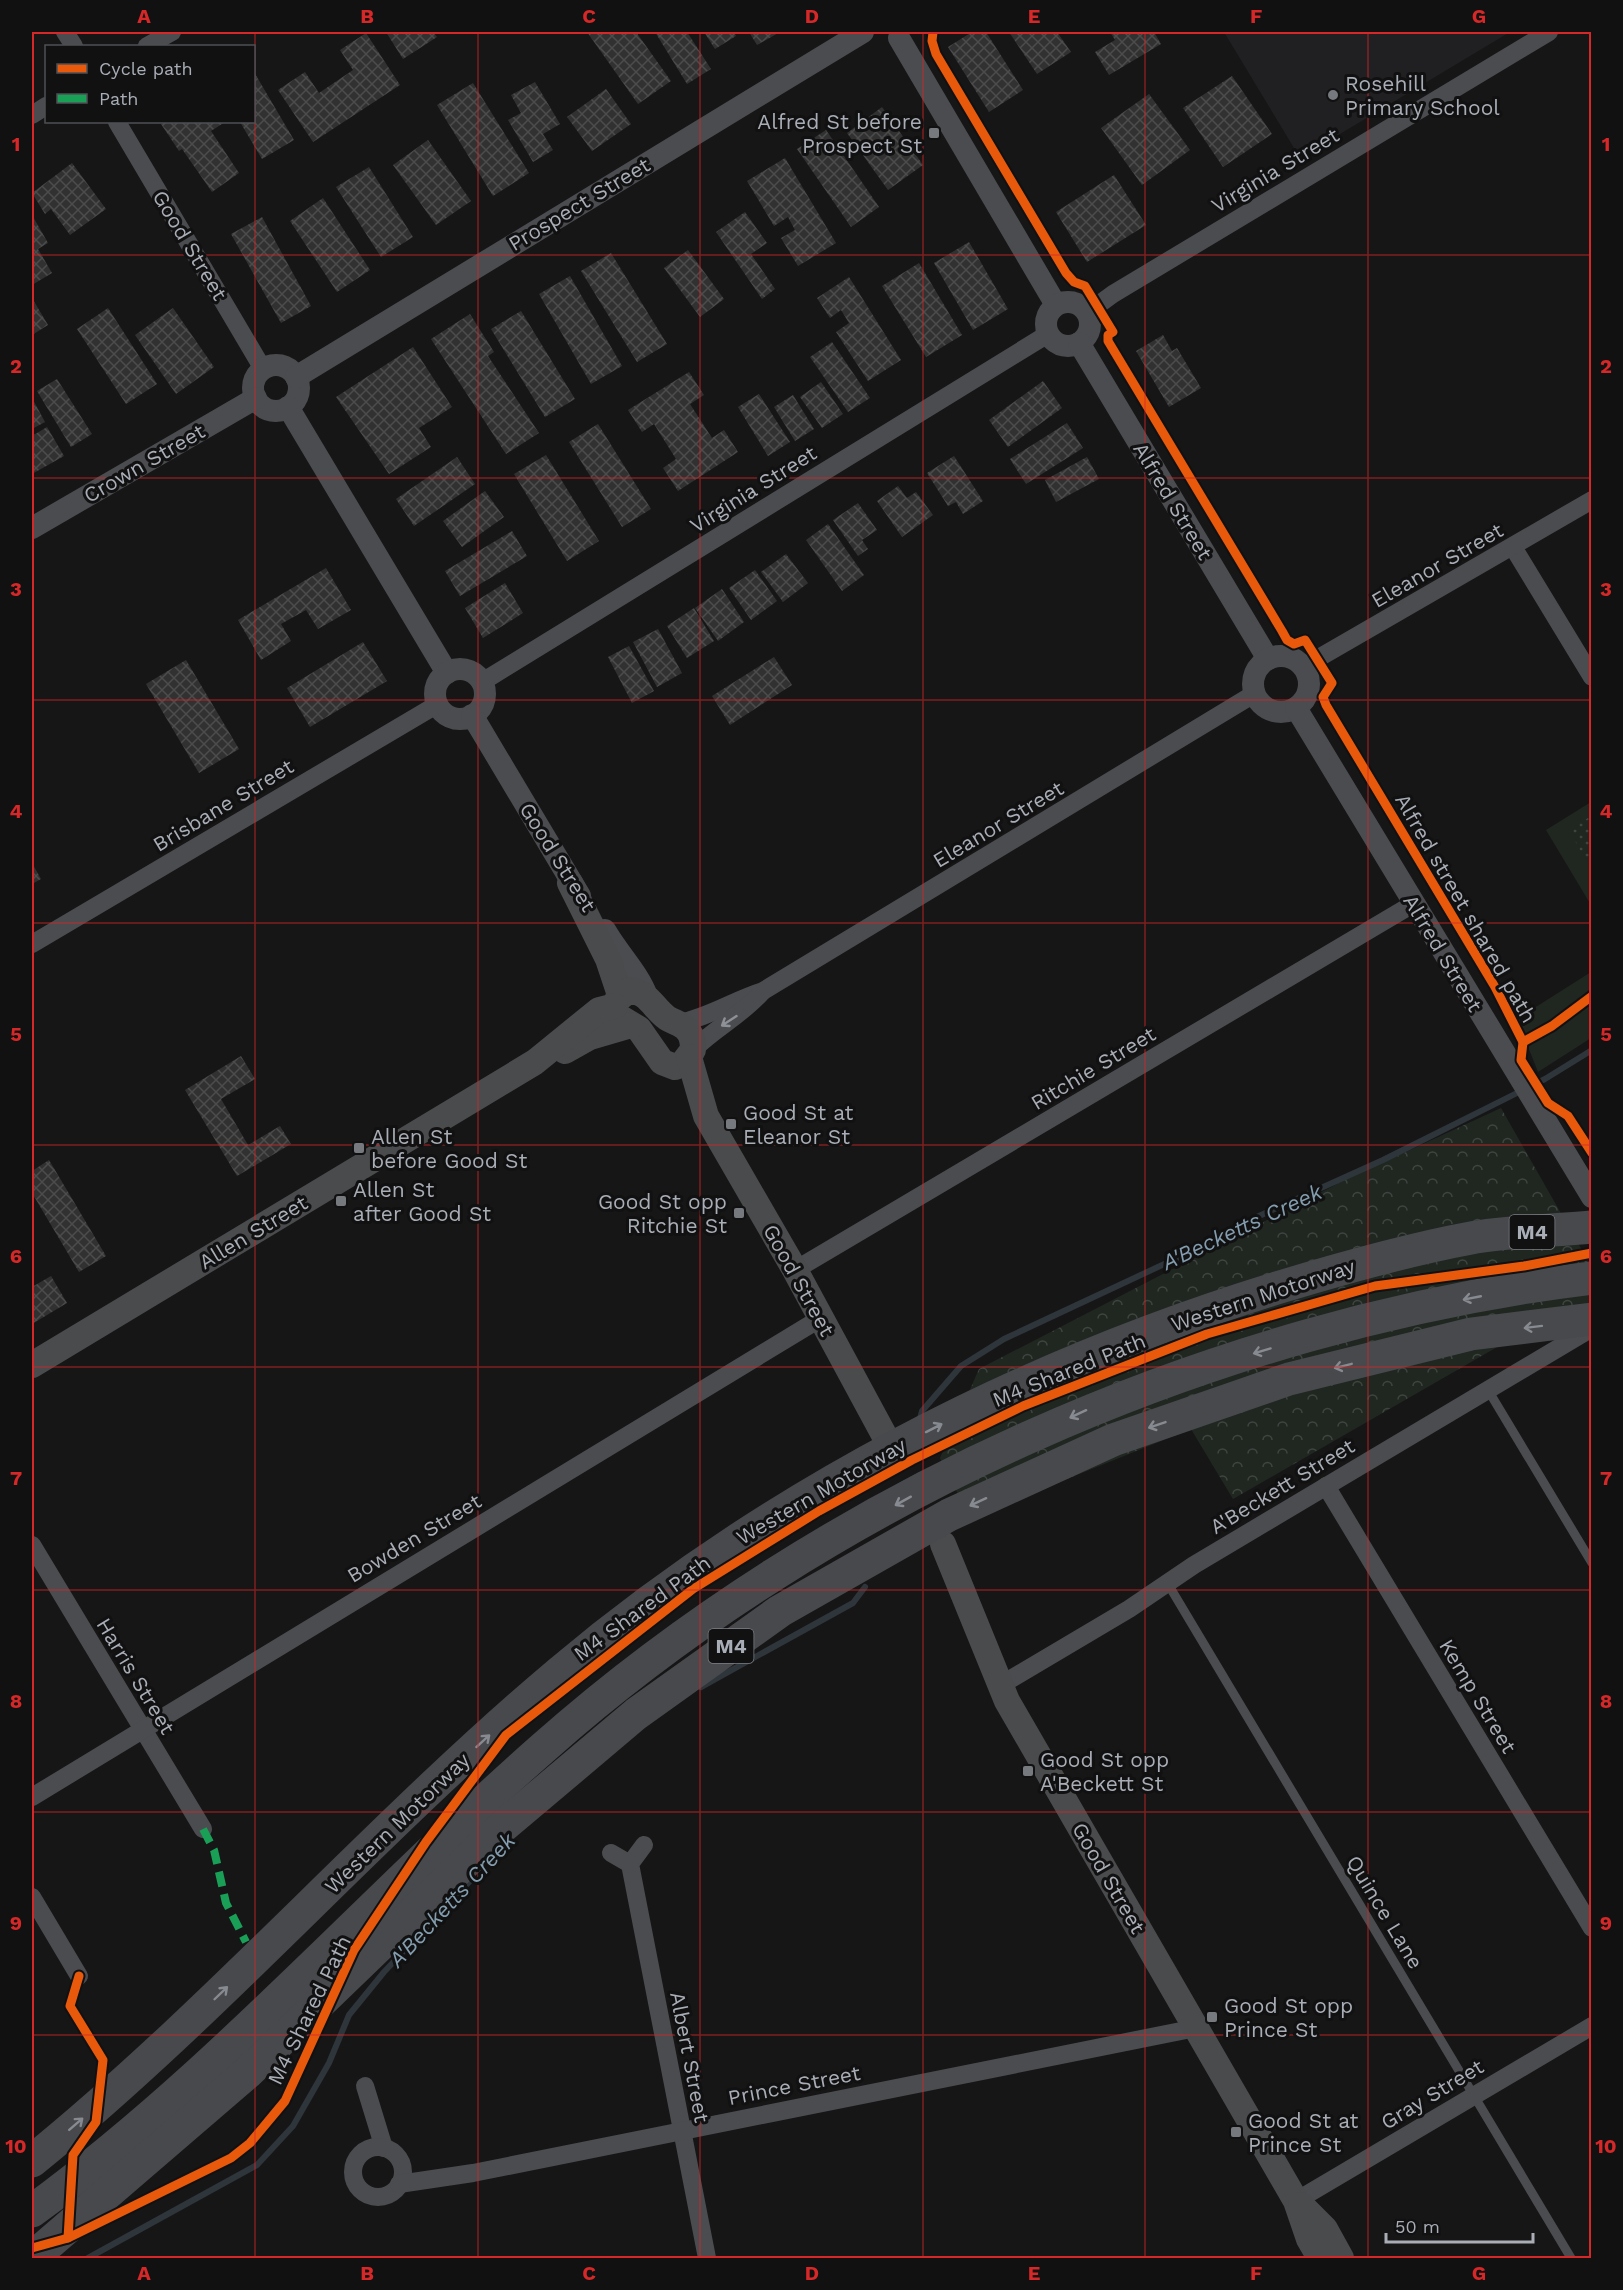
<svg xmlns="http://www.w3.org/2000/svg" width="1623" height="2290" viewBox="0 0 1623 2290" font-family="'Work Sans',sans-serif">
	<defs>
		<pattern id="forest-crowns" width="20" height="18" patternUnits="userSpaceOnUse" patternTransform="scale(1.5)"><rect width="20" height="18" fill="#202721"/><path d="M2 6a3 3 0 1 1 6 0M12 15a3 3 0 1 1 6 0" fill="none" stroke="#3e443f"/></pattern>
		<pattern id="garden-dots" width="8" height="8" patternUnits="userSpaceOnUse" patternTransform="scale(1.5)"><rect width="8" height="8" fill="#202721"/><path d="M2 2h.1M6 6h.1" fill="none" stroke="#3e443f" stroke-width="1.8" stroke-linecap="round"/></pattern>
		<pattern id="building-cross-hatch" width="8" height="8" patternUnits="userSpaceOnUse" patternTransform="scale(1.5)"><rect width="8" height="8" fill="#313132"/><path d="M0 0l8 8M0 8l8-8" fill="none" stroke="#4c4c4d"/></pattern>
	</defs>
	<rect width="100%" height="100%" fill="#161617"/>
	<path fill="#202022" d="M1224,32H1510L1300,158Z"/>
	<path fill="url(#forest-crowns)" d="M1501,1108L1591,1266V1315L1511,1339L1233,1499L1191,1429L970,1518L940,1458L979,1369L1345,1180Z"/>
	<g fill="#202721">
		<path d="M1591,802V905L1546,830Z"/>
		<path d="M1591,972V1038L1538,1072L1517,1019Z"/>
	</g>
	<path fill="url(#garden-dots)" d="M1591,816V870L1569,830Z"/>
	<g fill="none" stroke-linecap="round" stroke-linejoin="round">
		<g stroke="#2e363b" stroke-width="6">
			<path d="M919,1422L922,1411L961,1366L1004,1339L1175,1259L1248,1221L1383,1160L1545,1079L1592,1050"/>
			<path d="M701,1687L853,1603L865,1587"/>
			<path d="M88,2258L257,2165L293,2126L329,2063L349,2015L384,1972L470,1881"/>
		</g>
	</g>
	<g fill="url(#building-cross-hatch)">
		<path d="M386,32H433L437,37L403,59Z"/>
		<path d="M587,32H636L671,81L638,104Z"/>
		<path d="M655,32H687L711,69L687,84Z"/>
		<path d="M704,32H734L736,36L715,49Z"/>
		<path d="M749,32H780L757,45Z"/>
		<path d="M972,32H986L1023,90L989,112L948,47Z"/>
		<path d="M1009,32H1057L1071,52L1037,74Z"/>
		<path d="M1110,32H1154L1161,44L1109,75L1095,52L1115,40Z"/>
		<path d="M366,33L400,85L313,142L278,90L305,72L319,93L353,70L340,50Z"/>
		<path d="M254,72L294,140L262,159L240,122H254Z"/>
		<path d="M1232,76L1272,134L1223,167L1183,108Z"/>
		<path d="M535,82L560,124L543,134L553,150L533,162L508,120L521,113L511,95Z"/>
		<path d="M473,83L529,173L493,196L437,105Z"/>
		<path d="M606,89L631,124L592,151L567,117Z"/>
		<path d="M1149,94L1190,150L1142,185L1101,128Z"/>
		<path d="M882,107L923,165L888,190L847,133Z"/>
		<path d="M165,122H225L211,131L239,173L212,192L182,149L179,151L161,124Z"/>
		<path d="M826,130L879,207L851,227L797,149Z"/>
		<path d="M428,140L471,201L436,225L393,165Z"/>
		<path d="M785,158L836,243L798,266L781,238L795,230L788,217L774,226L747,181Z"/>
		<path d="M72,163L106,209L70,235L51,209L45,214L32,193Z"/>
		<path d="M369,167L413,237L381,257L336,187Z"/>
		<path d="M1114,175L1146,225L1087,262L1056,212Z"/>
		<path d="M323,198L370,270L337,292L290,221Z"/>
		<path d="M745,212L767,243L751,254L775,289L762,299L716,232Z"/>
		<path d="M32,215L48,243L38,249L52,273L32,285Z"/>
		<path d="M262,217L311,306L281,323L231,234Z"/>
		<path d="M969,242L1008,309L973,330L934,263Z"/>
		<path d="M688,250L724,299L700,317L664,268Z"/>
		<path d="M611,253L667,344L637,362L581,271Z"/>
		<path d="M919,263L962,335L926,357L882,286Z"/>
		<path d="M570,276L622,366L591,384L539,294Z"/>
		<path d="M849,277L901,360L868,381L836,332L849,323L841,310L830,318L817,298Z"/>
		<path d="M32,298L48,325L32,335Z"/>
		<path d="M108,308L157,384L126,404L77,329Z"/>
		<path d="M173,308L214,367L176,394L135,335Z"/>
		<path d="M521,311L575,399L545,417L491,329Z"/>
		<path d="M470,314L494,352L488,356L539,433L506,454L431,339Z"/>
		<path d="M1163,335L1172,351L1177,348L1201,388L1169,407L1136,351Z"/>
		<path d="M832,342L870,398L848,412L810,357Z"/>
		<path d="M413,347L452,407L419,428L431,447L389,474L336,397Z"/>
		<path d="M689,372L704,395L690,404L712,438L724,430L738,452L678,491L663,468L676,459L654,424L642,432L628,410Z"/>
		<path d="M57,379L92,434L71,447L37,391Z"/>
		<path d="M1043,381L1062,408L1008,447L989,420Z"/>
		<path d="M821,382L843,414L822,428L800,397Z"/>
		<path d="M759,394L790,442L768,456L738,407Z"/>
		<path d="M793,395L814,429L795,441L774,407Z"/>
		<path d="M32,398L45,422L32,429Z"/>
		<path d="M1067,423L1083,448L1026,484L1010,459Z"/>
		<path d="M598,424L651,509L622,527L569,442Z"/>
		<path d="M47,427L64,456L32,474V436Z"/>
		<path d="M546,455L599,541L567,561L514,474Z"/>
		<path d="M954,456L983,501L963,514L956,502L948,506L927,473Z"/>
		<path d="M457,457L475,484L414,526L396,499Z"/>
		<path d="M1087,457L1099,479L1056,502L1045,480Z"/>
		<path d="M898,486L907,498L916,492L933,515L902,537L877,501Z"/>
		<path d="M485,491L504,517L462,547L443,521Z"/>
		<path d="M858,503L877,530L862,540L868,549L858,556L833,520Z"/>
		<path d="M828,524L864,575L842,591L806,540Z"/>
		<path d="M512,531L527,556L460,596L445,571Z"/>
		<path d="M786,554L808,583L783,602L761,572Z"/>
		<path d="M326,568L351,610L318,629L306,610L281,624L291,641L261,660L238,620Z"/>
		<path d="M755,570L777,601L751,620L729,588Z"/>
		<path d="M505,583L523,613L483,638L465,608Z"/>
		<path d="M722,589L744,622L718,641L695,608Z"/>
		<path d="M694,608L714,641L687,658L667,626Z"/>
		<path d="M658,629L682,673L657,687L633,642Z"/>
		<path d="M363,642L387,681L310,727L287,688Z"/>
		<path d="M629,646L654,691L632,703L608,657Z"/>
		<path d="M774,657L792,685L730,725L712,696Z"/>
		<path d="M186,660L239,749L199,773L146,684Z"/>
		<path d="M32,863L41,879L32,884Z"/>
		<path d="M241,1056L255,1079L221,1099L248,1145L280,1126L291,1144L237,1176L185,1090Z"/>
		<path d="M49,1160L106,1256L79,1272L32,1193V1171Z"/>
		<path d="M51,1276L67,1303L32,1324V1287Z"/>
	</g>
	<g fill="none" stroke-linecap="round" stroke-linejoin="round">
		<path stroke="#333437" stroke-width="26" stroke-dasharray="26 13" stroke-linecap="butt" d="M889,1444L925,1510"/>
		<g stroke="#4b4c4f" stroke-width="9">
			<path d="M1488,1390L1592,1563"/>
			<path d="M1168,1584L1571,2258"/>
		</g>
		<g stroke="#4b4c4f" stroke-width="18">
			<path d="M65,32L74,46"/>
			<path d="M147,46L172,32"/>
			<path d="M32,115L46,106"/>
			<path d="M117,122L263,369"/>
			<path d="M1087,313L1113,294L1549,32"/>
			<path d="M1513,547L1592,677"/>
			<path d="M1303,667L1592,500"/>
			<path d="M482,682L1048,334"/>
			<path d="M32,944L438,704"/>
			<path d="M679,1023C709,1017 734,1000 763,991L1254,694"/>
			<path d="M693,1050C715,1028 742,1015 762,992"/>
			<path d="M795,1270L1413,904"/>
			<path d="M1326,1486L1592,1928"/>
			<path d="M32,1545L203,1829"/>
			<path d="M999,1686L1129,1609L1194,1565L1592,1328"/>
			<path d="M32,1797L821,1318"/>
			<path d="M644,1845L630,1864L707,2258"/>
			<path d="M611,1853L630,1864"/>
			<path d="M32,1897L79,1976"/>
			<path d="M365,2086L384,2148"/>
			<circle cx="378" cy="2172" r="25"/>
			<path d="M399,2184L473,2173L1196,2028"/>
			<path d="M1296,2201L1592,2026"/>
		</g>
		<g stroke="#4b4c4f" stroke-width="22">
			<path d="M899,38L1056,305"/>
			<circle cx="1068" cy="324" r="22"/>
			<path d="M1079,343L1268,659"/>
			<circle cx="276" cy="388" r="23"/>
			<path d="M296,377L863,32"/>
			<path d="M288,407L447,673"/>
			<path d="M32,528L256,398"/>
			<circle cx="1281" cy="684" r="28"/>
			<circle cx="460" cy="694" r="25"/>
			<path d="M1296,708L1592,1197"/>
			<path d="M472,715L580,896"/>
			<path d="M605,930C618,953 638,972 647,996"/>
		</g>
		<g stroke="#4a4b4d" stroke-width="26">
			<path d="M570,883L608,959L620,995"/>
			<path d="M629,990C649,992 653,1008 667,1018C675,1023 683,1024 688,1031C693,1037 693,1043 693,1050L683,1063L675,1067L662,1062L639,1029L619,1017L615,1010L617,1000Z"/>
			<path d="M565,1051L590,1037L631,1025"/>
			<path d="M689,1057L706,1116L795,1270L889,1444"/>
			<path d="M32,1365L535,1062L599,1010L615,1006"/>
			<path d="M943,1544L1007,1701L1296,2201L1309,2239L1320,2258"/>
			<path d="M1301,2205L1325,2229L1341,2258"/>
		</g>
		<g stroke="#48494c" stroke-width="33">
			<path d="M32,2161C218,2010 376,1827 560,1672C769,1496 1019,1367 1280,1287C1343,1268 1406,1250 1471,1238C1510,1231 1552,1231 1592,1227"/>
			<path d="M32,2211C218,2075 370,1900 543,1748C827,1496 1214,1324 1592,1278"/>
			<path d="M32,2258L247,2073L501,1828L636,1714L780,1611L949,1515L1113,1440L1289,1379L1471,1334L1592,1319"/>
		</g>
		<path stroke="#1a9f57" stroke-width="8" stroke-dasharray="15 8" stroke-linecap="butt" d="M203,1829L214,1850L226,1903L246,1942"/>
		<defs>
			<g id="cycleway">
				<path d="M933,32L932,41L936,54L1066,273L1074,282L1085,286L1113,332L1108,335V341L1282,631L1287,640L1294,644L1305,640L1332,683L1323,697L1326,705L1495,987L1523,1042L1521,1060L1548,1103L1568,1116L1592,1153"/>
				<path d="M1523,1042L1552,1026L1592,996"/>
				<path d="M68,2238L73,2155L96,2122L103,2060L70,2006L79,1976"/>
				<path d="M32,2248L68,2238L231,2158L250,2143L285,2101L354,1950L426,1842L506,1735L693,1589L819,1511L912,1460L1023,1406L1207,1334L1375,1286L1524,1266L1592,1253"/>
			</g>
		</defs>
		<use href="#cycleway" stroke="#111112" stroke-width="13"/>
		<use href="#cycleway" stroke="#e8590c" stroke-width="9"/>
	</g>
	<defs><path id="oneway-shaft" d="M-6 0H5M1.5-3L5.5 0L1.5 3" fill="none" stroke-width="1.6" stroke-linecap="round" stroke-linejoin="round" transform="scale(1.5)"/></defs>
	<use stroke="#8d9197" href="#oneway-shaft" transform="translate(729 1021) rotate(147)"/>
	<g stroke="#878b91">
		<use href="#oneway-shaft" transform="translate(1472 1298) rotate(169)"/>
		<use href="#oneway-shaft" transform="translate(1533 1327) rotate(173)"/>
		<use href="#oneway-shaft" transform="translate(1262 1351) rotate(163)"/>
		<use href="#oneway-shaft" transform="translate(1343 1366) rotate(166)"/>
		<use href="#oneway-shaft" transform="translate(1078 1414) rotate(155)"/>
		<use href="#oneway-shaft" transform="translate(1157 1425) rotate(161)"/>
		<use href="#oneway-shaft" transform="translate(934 1428) rotate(-27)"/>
		<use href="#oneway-shaft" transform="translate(903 1501) rotate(151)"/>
		<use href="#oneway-shaft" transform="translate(978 1502) rotate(155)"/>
		<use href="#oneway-shaft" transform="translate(483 1741) rotate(-42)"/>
		<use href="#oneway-shaft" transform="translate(221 1993) rotate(-44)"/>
		<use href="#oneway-shaft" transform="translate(76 2124) rotate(-41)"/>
	</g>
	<path fill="none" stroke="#d62828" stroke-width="1.5" stroke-opacity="0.55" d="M255,32V2258M478,32V2258M700,32V2258M923,32V2258M1145,32V2258M1368,32V2258M32,255H1592M32,478H1592M32,700H1592M32,923H1592M32,1145H1592M32,1367H1592M32,1590H1592M32,1812H1592M32,2035H1592"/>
	<g fill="#76797e" stroke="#111112" stroke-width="2">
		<circle cx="1333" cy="95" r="6"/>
		<rect x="928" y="127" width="12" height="12" rx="3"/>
		<rect x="725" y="1118" width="12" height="12" rx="3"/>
		<rect x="353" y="1142" width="12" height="12" rx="3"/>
		<rect x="335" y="1195" width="12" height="12" rx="3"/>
		<rect x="733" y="1207" width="12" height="12" rx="3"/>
		<rect x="1022" y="1765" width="12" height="12" rx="3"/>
		<rect x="1206" y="2011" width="12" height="12" rx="3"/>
		<rect x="1230" y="2126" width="12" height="12" rx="3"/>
	</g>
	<g text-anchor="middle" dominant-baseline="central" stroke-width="6" stroke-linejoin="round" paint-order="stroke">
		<g fill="#111112" stroke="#7b7f85" stroke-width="1.5">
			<rect x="1509.5" y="1215" width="45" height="34" rx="4.5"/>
			<rect x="708.5" y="1629" width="45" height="34" rx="4.5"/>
		</g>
		<g font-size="20" font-weight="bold" fill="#a9aeb6">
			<text x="1532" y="1232">M4</text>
			<text x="731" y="1646">M4</text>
		</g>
		<g font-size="21" fill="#a9aeb6" stroke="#111112" text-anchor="start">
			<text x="1345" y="83">Rosehill<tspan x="1345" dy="24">Primary School</tspan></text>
			<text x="922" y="121" text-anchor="end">Alfred St before<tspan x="922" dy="24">Prospect St</tspan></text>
			<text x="743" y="1112">Good St at<tspan x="743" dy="24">Eleanor St</tspan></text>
			<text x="371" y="1136">Allen St<tspan x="371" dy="24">before Good St</tspan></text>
			<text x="353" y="1189">Allen St<tspan x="353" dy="24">after Good St</tspan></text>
			<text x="727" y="1201" text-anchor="end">Good St opp<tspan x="727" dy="24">Ritchie St</tspan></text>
			<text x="1040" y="1759">Good St opp<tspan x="1040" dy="24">A'Beckett St</tspan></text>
			<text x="1224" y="2005">Good St opp<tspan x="1224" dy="24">Prince St</tspan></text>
			<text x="1248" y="2120">Good St at<tspan x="1248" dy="24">Prince St</tspan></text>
		</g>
		<g font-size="21" fill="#a9aeb6" stroke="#111112">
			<text transform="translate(1275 170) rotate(-31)">Virginia Street</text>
			<text transform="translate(579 204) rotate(-31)">Prospect Street</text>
			<text transform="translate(190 245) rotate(59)">Good Street</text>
			<text transform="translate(144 463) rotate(-30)">Crown Street</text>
			<text transform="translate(753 489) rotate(-32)">Virginia Street</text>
			<text transform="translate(1173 501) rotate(59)">Alfred Street</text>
			<text transform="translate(1437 565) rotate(-30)">Eleanor Street</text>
			<text transform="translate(223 805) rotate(-31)">Brisbane Street</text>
			<text transform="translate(998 824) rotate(-31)">Eleanor Street</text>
			<text transform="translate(558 857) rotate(58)">Good Street</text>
			<text transform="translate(1466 908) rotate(60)">Alfred street shared path</text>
			<text transform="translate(1443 953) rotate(59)">Alfred Street</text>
			<text transform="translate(1093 1068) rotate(-31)">Ritchie Street</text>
			<text transform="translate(253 1232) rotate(-31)">Allen Street</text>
			<text transform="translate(799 1280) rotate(61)">Good Street</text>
			<text transform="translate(1263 1295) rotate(-18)">Western Motorway</text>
			<text transform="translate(1069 1370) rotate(-22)">M4 Shared Path</text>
			<text transform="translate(1282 1486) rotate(-31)">A'Beckett Street</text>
			<text transform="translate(821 1491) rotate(-30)">Western Motorway</text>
			<text transform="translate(414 1538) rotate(-31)">Bowden Street</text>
			<text transform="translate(642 1608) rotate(-36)">M4 Shared Path</text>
			<text transform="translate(136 1676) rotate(59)">Harris Street</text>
			<text transform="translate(1478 1696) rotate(59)">Kemp Street</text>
			<text transform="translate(397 1823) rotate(-44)">Western Motorway</text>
			<text transform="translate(1109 1878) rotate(60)">Good Street</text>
			<text transform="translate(1385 1912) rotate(59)">Quince Lane</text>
			<text transform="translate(309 2010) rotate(-64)">M4 Shared Path</text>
			<text transform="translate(690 2057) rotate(79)">Albert Street</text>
			<text transform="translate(794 2085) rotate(-11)">Prince Street</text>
			<text transform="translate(1432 2094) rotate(-31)">Gray Street</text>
		</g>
		<g font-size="22" font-style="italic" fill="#839dae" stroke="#111112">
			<text transform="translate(1242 1227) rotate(-25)">A'Becketts Creek</text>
			<text transform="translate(452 1900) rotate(-47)">A'Becketts Creek</text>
		</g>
	</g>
	<rect width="1623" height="2290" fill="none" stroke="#111112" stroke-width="66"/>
	<rect x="45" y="45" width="210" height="78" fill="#111112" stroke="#4e5054" stroke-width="1.5"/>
	<rect x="57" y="64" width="30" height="9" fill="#e8590c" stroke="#4e5054" stroke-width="1.5"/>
	<text x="99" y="75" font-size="18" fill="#a9aeb6">Cycle path</text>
	<rect x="57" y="94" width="30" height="9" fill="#1a9f57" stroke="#4e5054" stroke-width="1.5"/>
	<text x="99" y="105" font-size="18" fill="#a9aeb6">Path</text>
	<path d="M1386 2233v9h147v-9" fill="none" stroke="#a9aeb6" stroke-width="3"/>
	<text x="1395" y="2233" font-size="18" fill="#a9aeb6" stroke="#111112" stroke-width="4.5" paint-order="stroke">50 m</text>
	<rect x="33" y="33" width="1557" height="2224" fill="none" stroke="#d62828" stroke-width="2"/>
	<g font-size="20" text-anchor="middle" font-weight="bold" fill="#d62828">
		<text x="144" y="23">A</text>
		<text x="367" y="23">B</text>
		<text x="589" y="23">C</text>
		<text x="812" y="23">D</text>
		<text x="1034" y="23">E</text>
		<text x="1256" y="23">F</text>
		<text x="1479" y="23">G</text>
		<text x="16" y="151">1</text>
		<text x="1606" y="151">1</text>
		<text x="16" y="373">2</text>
		<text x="1606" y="373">2</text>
		<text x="16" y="596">3</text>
		<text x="1606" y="596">3</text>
		<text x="16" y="818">4</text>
		<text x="1606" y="818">4</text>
		<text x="16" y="1041">5</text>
		<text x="1606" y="1041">5</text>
		<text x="16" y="1263">6</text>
		<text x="1606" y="1263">6</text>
		<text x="16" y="1485">7</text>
		<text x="1606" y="1485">7</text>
		<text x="16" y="1708">8</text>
		<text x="1606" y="1708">8</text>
		<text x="16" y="1930">9</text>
		<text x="1606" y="1930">9</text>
		<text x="16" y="2153">10</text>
		<text x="1606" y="2153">10</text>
		<text x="144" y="2280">A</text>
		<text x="367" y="2280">B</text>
		<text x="589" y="2280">C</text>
		<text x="812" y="2280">D</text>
		<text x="1034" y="2280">E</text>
		<text x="1256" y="2280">F</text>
		<text x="1479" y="2280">G</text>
	</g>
</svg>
